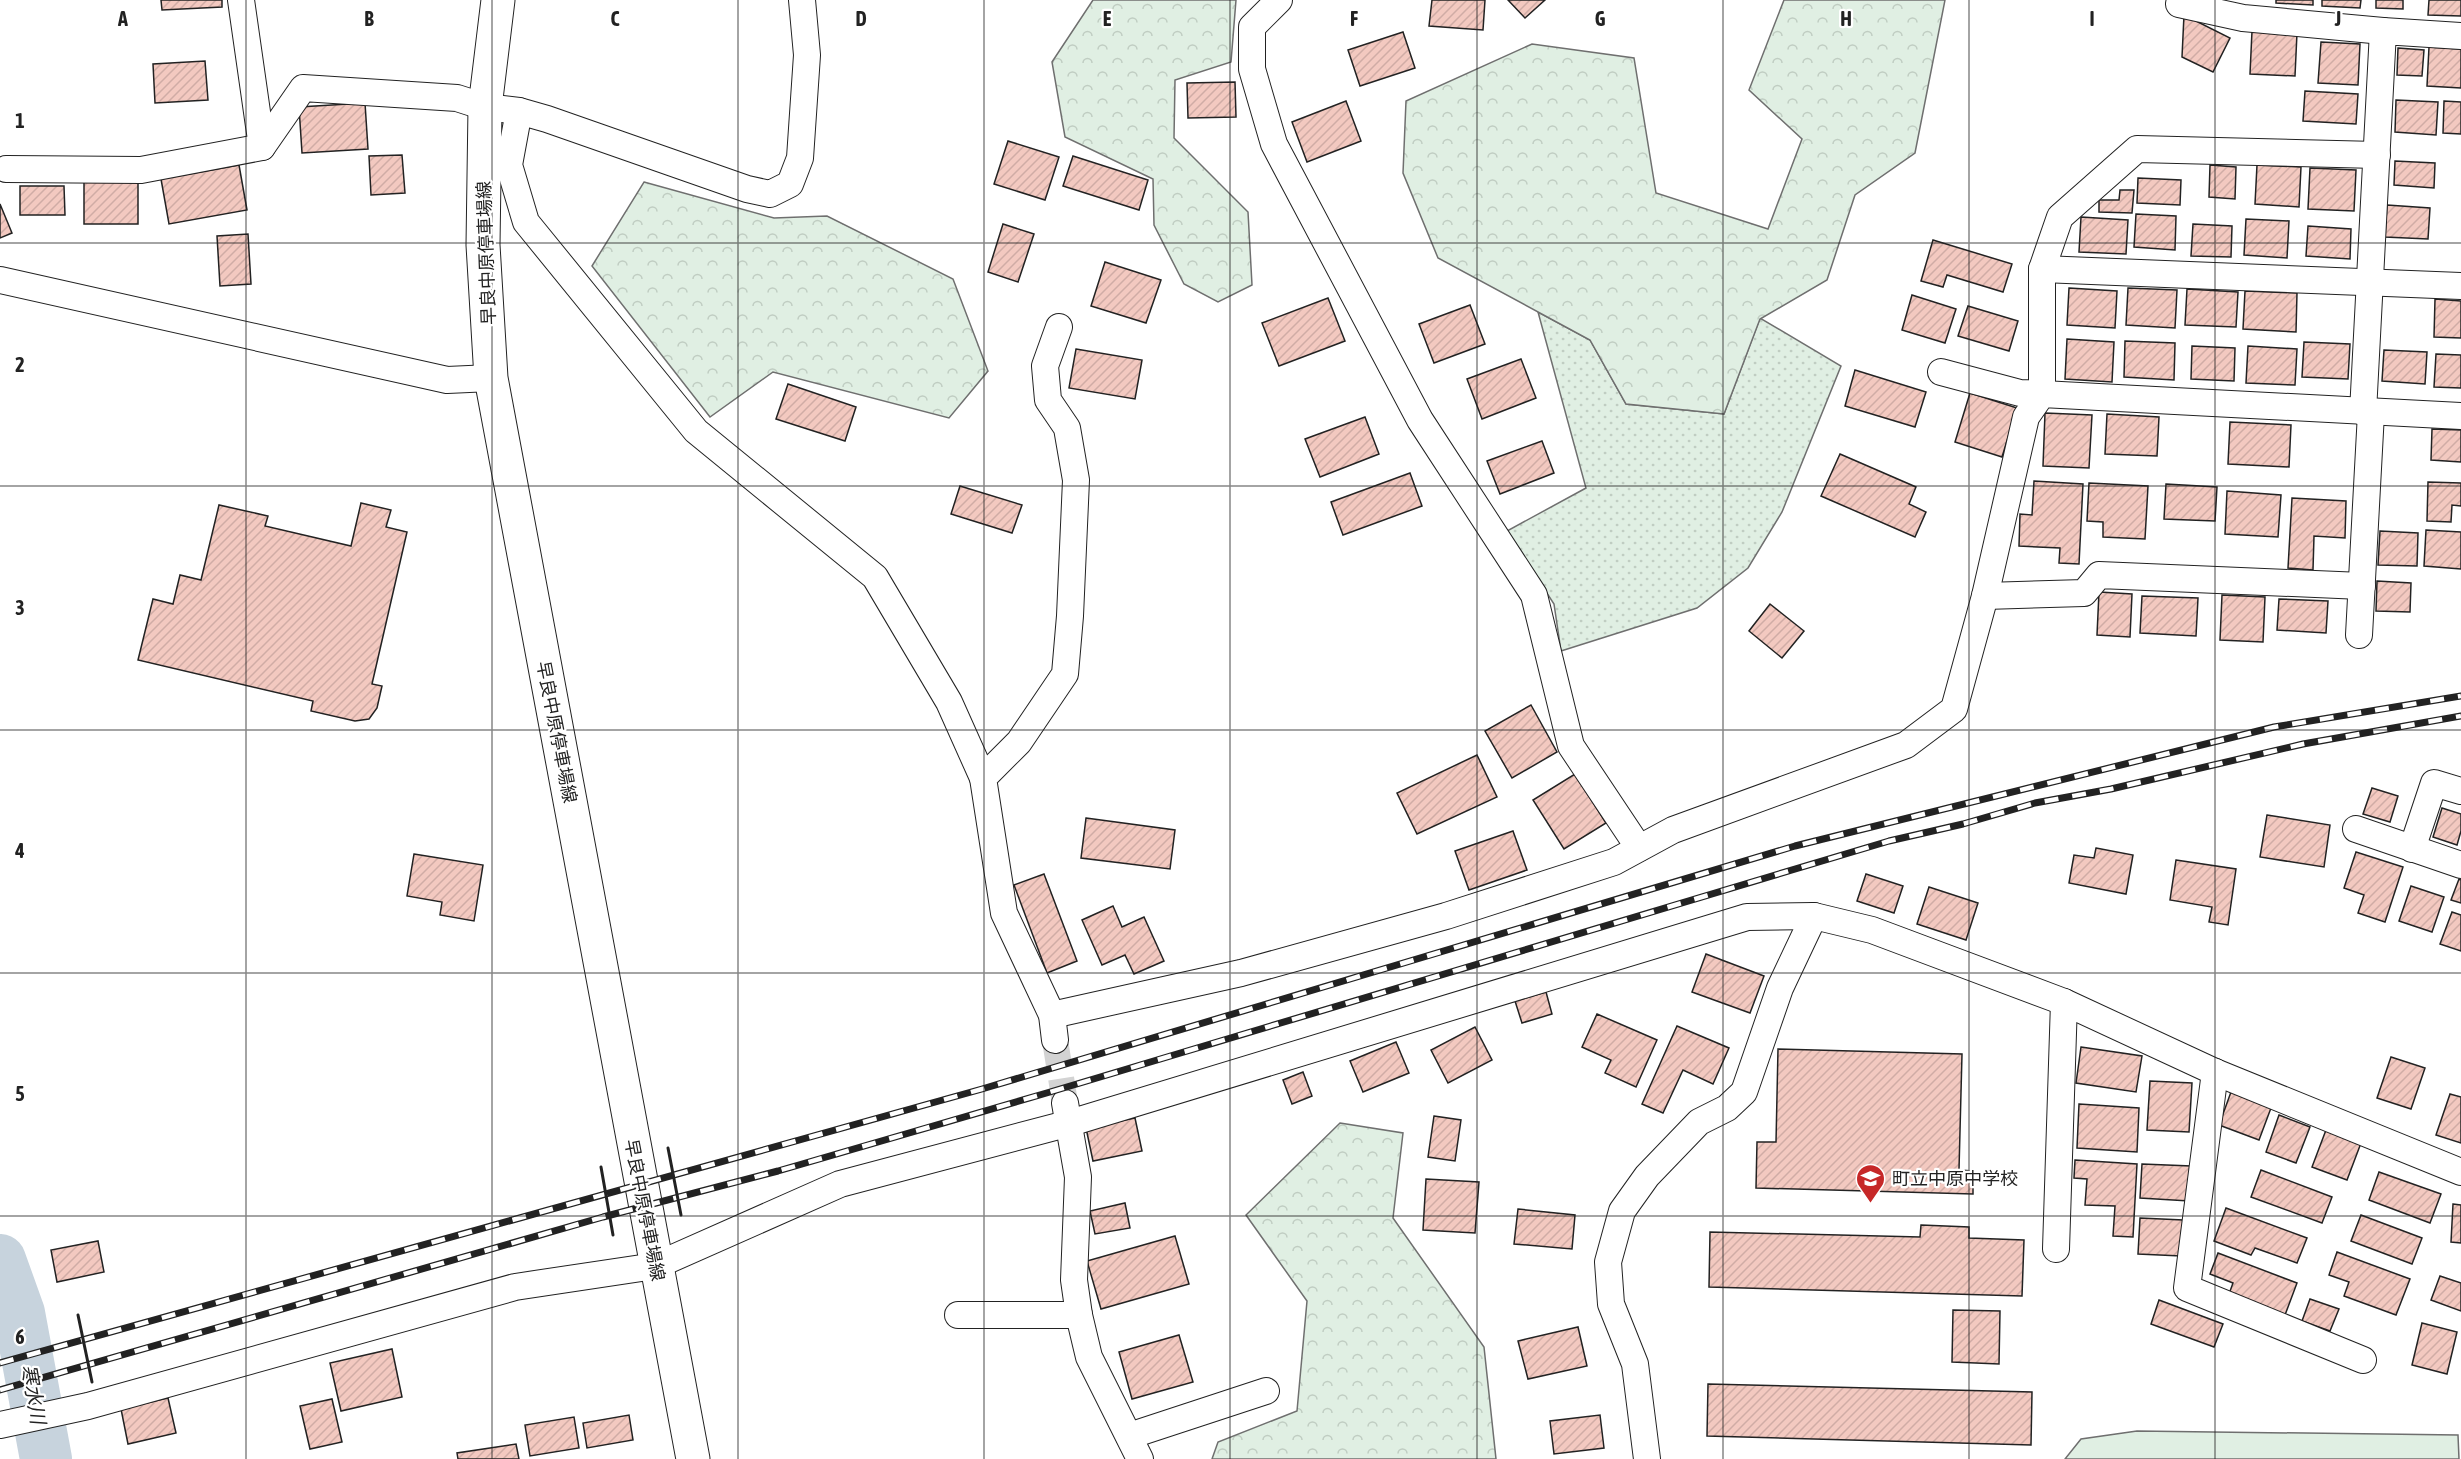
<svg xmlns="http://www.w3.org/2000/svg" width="2461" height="1459" viewBox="0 0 2461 1459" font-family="'Asap Condensed','Noto Sans JP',sans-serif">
	<defs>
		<pattern id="grass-dots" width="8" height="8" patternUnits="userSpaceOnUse" patternTransform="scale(1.5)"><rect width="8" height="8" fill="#e0efe3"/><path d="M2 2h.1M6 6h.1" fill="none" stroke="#c0cdc2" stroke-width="1.8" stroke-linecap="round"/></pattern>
		<pattern id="forest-crowns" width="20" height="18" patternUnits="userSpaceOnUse" patternTransform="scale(1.5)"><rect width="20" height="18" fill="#e0efe3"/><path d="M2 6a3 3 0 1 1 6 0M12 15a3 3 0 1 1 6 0" fill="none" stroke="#c0cdc2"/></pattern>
		<pattern id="building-hatch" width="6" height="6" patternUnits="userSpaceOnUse" patternTransform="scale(1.5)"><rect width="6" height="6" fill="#f3c9c0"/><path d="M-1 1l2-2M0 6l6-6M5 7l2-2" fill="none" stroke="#d0aca5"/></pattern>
	</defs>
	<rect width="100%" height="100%" fill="#fff"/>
	<path fill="url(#grass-dots)" stroke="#6f6f6f" stroke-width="1.5" d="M1538,312L1590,340L1626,404L1724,414L1760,318L1841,366L1782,512L1748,568L1697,608L1561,651L1554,604L1507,531L1586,488Z"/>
	<g fill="url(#forest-crowns)" stroke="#6f6f6f" stroke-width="1.5">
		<path d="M1093,0H1236L1231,62L1175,80L1174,138L1248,212L1252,285L1218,302L1184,284L1154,225L1153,179L1065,137L1052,62Z"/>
		<path d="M1784,0H1945L1915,153L1855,195L1827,280L1760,319L1724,414L1626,404L1590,340L1438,258L1403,173L1406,101L1532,44L1634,58L1656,193L1768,229L1802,139L1749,90Z"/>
		<path d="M644,182L774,218L827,216L953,279L988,371L949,418L773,372L710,417L592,266Z"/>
		<path d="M1340,1123L1403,1133L1393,1218L1484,1347L1496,1459H1212L1218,1442L1297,1411L1307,1301L1246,1215Z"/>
	</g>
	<path fill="#e0efe3" stroke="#6f6f6f" stroke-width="1.5" d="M2137,1431L2458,1435L2459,1459H2065L2081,1439Z"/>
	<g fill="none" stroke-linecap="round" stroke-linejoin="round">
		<path stroke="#c7d3dd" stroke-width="52" d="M0,1260L19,1313L46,1459"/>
	</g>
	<g fill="url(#building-hatch)" stroke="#222" stroke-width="1.5">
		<path d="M161,0H222V7L162,10Z"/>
		<path d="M1432,0H1485L1483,30L1429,26Z"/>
		<path d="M1508,0H1545L1525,18Z"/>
		<path d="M2276,0H2313V5L2276,3Z"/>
		<path d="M2322,0H2361L2360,8L2322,6Z"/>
		<path d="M2376,0H2403V9L2376,8Z"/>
		<path d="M2429,0H2461V16L2428,15Z"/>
		<path d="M2184,15L2230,38L2213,72L2182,57Z"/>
		<path d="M2252,31L2297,33L2295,76L2250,74Z"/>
		<path d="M1403,32L1415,68L1360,86L1348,50Z"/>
		<path d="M2321,42L2360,44L2358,85L2318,83Z"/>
		<path d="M2429,47L2461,49V88L2427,86Z"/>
		<path d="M2398,48L2424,50L2422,76L2397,75Z"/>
		<path d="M205,61L208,100L155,103L153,64Z"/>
		<path d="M1235,82L1236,117L1188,118L1187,83Z"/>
		<path d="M2305,91L2358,94L2356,124L2303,121Z"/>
		<path d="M2396,100L2438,102L2436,135L2395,132Z"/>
		<path d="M1346,101L1361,141L1307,162L1292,122Z"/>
		<path d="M2444,101L2461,102V134L2443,133Z"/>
		<path d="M365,103L368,149L302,153L299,107Z"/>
		<path d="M1008,141L1059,157L1045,200L994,184Z"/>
		<path d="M402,155L405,193L371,195L369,156Z"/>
		<path d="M1073,156L1148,180L1139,210L1063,186Z"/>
		<path d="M2395,161L2435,163L2434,188L2394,185Z"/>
		<path d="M239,165L247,210L169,224L161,179Z"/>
		<path d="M2210,165L2236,167L2235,199L2209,197Z"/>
		<path d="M2257,165L2301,167L2299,207L2255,204Z"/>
		<path d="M2310,168L2356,170L2354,211L2308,209Z"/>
		<path d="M2138,178L2181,180L2180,205L2137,203Z"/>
		<rect x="84" y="180" width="54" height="44"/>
		<path d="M20,186H64L65,215H20Z"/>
		<path d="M2120,190H2134L2132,213L2099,212V200H2119Z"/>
		<path d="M0,204L12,233L0,238Z"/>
		<path d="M2387,205L2430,208L2428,239L2385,237Z"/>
		<path d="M2136,214L2176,216L2175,250L2134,247Z"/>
		<path d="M2081,217L2128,220L2126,254L2079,252Z"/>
		<path d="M2246,219L2289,221L2287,258L2244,255Z"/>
		<path d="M1003,224L1034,234L1018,282L988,272Z"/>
		<path d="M2193,224L2232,226L2231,257L2191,256Z"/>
		<path d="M2308,226L2351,229L2350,259L2306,256Z"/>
		<path d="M248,234L251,284L220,286L217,236Z"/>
		<path d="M1933,240L2012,264L2003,292L1947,275L1943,287L1921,281Z"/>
		<path d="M1105,262L1161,280L1146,323L1091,306Z"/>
		<path d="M2069,288L2117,291L2115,328L2067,325Z"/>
		<path d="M2128,288L2177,290L2175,328L2126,325Z"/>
		<path d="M2187,289L2238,292L2236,327L2185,325Z"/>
		<path d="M2245,291L2297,293L2296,332L2243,329Z"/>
		<path d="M1912,295L1956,309L1945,343L1902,330Z"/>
		<path d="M1328,298L1345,341L1279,366L1262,323Z"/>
		<path d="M2435,299L2461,301V338L2434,337Z"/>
		<path d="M1470,305L1485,344L1434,363L1419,324Z"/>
		<path d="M1968,306L2018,321L2009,351L1958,336Z"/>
		<path d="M2067,339L2114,342L2112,382L2065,379Z"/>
		<path d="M2125,341L2175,343L2174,380L2124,377Z"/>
		<path d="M2304,342L2350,344L2348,379L2302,377Z"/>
		<path d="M2192,346L2235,348L2234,381L2191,379Z"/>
		<path d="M2248,346L2297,349L2295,385L2246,383Z"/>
		<path d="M1076,349L1142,360L1135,399L1069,388Z"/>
		<path d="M2384,350L2427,352L2425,384L2382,381Z"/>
		<path d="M2436,354L2461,355V388L2434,387Z"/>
		<path d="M1521,359L1536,398L1482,419L1467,379Z"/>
		<path d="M1855,370L1926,392L1915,427L1845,406Z"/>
		<path d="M788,384L856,407L845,441L776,419Z"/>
		<path d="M1970,393L2017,408L2002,457L1955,442Z"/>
		<path d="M2045,413L2092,415L2089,468L2043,466Z"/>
		<path d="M2107,414L2159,417L2157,456L2105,454Z"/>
		<path d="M1365,417L1379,454L1320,477L1305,439Z"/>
		<path d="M2230,422L2291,425L2289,467L2228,464Z"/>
		<path d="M2432,429L2461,430V462L2431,460Z"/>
		<path d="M1542,441L1554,473L1500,494L1487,461Z"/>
		<path d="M1840,454L1916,487L1909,504L1926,512L1915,537L1821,496Z"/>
		<path d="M1410,473L1422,506L1343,535L1331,502Z"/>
		<path d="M2034,481L2083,484L2079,564L2059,563L2060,548L2019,546L2020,514L2032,515Z"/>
		<path d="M2428,482L2461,483V506L2452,505L2451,522L2427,521Z"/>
		<path d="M2089,483L2148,486L2145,539L2103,537V522L2087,521Z"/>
		<path d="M2166,484L2217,487L2215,521L2164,519Z"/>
		<path d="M960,486L1022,505L1012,533L951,514Z"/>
		<path d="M2227,491L2281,495L2278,537L2225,534Z"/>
		<path d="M2292,498L2346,501L2345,538L2314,536L2313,570L2288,568Z"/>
		<path d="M361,503L391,510L386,527L407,532L372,684L382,686L377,708L369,719L355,721L311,711L313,701L138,660L153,599L173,604L180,575L201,580L219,505L268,516L265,526L351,546Z"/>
		<path d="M2426,530L2461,532V569L2424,566Z"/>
		<path d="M2380,531L2418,533L2417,566L2378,565Z"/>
		<path d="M2377,581L2411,583L2410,612L2376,611Z"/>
		<path d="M2099,592L2132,594L2130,637L2097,635Z"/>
		<path d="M2222,595L2265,597L2263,642L2220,640Z"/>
		<path d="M2142,596L2198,598L2196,636L2140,633Z"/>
		<path d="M2279,599L2328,601L2326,633L2277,630Z"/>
		<path d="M1770,604L1804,631L1782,658L1749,631Z"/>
		<path d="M1531,705L1557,752L1512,778L1485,731Z"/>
		<path d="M1477,755L1497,797L1417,834L1397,793Z"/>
		<path d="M1575,774L1606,823L1564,849L1533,800Z"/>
		<path d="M2372,788L2398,796L2390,822L2363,814Z"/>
		<path d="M2442,808L2461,814V831L2457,845L2433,837Z"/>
		<path d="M2267,815L2330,825L2324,867L2260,857Z"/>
		<path d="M1086,818L1175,830L1170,869L1081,858Z"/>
		<path d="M1513,831L1527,870L1469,890L1455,851Z"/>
		<path d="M2096,848L2133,855L2126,894L2069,883L2074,855L2094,858Z"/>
		<path d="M2356,852L2403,867L2385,922L2358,913L2364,895L2344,888Z"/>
		<path d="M414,854L483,865L474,921L440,915L442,902L407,896Z"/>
		<path d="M2176,860L2236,869L2228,925L2209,922L2212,907L2170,900Z"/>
		<path d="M1044,874L1077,961L1047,973L1014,885Z"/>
		<path d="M1866,874L1903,886L1894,913L1857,901Z"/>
		<path d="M2459,879L2461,880V903L2451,900Z"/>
		<path d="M2411,886L2444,897L2432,932L2399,921Z"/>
		<path d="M1929,887L1978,903L1966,940L1917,924Z"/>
		<path d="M1113,906L1122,927L1144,917L1164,961L1134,974L1125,955L1102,965L1082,920Z"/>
		<path d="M2452,912L2461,915V951L2440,944Z"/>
		<path d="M1706,954L1764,976L1750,1013L1692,992Z"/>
		<path d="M1546,992L1552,1014L1522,1023L1515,1001Z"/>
		<path d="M1597,1014L1657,1040L1636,1087L1605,1073L1611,1060L1582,1047Z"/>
		<path d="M1677,1026L1729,1048L1713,1084L1683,1070L1663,1113L1642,1104Z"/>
		<path d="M1475,1027L1492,1060L1448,1083L1431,1050Z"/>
		<path d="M1396,1042L1409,1073L1363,1092L1350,1061Z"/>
		<path d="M2081,1047L2142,1056L2136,1092L2076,1083Z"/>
		<path d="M1778,1049L1962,1054L1959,1170L1973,1171V1194L1756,1188L1757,1142H1776Z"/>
		<path d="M2391,1057L2425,1068L2411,1109L2377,1098Z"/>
		<path d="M1303,1072L1312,1096L1292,1104L1283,1080Z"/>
		<path d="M2150,1081L2192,1083L2189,1132L2147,1130Z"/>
		<path d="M2231,1092L2271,1108L2259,1140L2219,1125Z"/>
		<path d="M2450,1094L2461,1097V1143L2436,1135Z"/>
		<path d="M2079,1104L2139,1108L2137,1152L2077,1148Z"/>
		<path d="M2279,1115L2310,1127L2296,1163L2266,1152Z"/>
		<path d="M1434,1116L1461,1120L1455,1161L1428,1157Z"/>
		<path d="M1135,1118L1142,1151L1093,1161L1086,1128Z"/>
		<path d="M2326,1130L2361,1143L2347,1180L2312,1167Z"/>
		<path d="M2075,1160L2137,1164L2133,1237L2113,1236L2115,1206L2085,1205L2087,1179L2074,1178Z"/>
		<path d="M2142,1164L2191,1166L2189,1201L2140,1198Z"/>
		<path d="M2261,1170L2332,1197L2322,1223L2251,1197Z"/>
		<path d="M2379,1172L2441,1194L2430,1223L2369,1200Z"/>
		<path d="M1426,1179L1479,1182L1475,1233L1423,1230Z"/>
		<path d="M1125,1203L1130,1228L1095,1234L1090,1211Z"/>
		<path d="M2453,1204L2461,1205V1243L2451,1242Z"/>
		<path d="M2226,1208L2307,1238L2297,1263L2255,1248L2251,1255L2214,1241Z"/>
		<path d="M1518,1209L1575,1215L1572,1249L1514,1244Z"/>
		<path d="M2361,1215L2422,1238L2412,1264L2351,1241Z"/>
		<path d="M2140,1218L2183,1220L2181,1256L2138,1254Z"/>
		<path d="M1921,1225L1969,1227V1238L2024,1240L2022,1296L1709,1287L1710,1232L1920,1237Z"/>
		<path d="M1175,1236L1189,1284L1101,1309L1087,1261Z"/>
		<path d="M98,1241L104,1272L57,1282L51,1250Z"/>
		<path d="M2337,1252L2410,1279L2396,1315L2344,1296L2349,1282L2329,1275Z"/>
		<path d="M2218,1253L2297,1283L2285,1315L2229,1294L2233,1283L2210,1274Z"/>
		<path d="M2440,1276L2461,1283V1311L2431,1300Z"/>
		<path d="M2310,1299L2339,1309L2330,1331L2302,1321Z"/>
		<path d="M2159,1300L2223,1324L2214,1347L2151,1324Z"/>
		<path d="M1953,1310L2000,1311L1999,1364L1952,1362Z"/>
		<path d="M2422,1323L2457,1332L2447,1374L2412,1365Z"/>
		<path d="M1578,1327L1587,1366L1528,1379L1518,1341Z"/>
		<path d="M1179,1335L1193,1382L1132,1399L1119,1352Z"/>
		<path d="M392,1349L402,1397L341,1411L330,1363Z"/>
		<path d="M1708,1384L2032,1392L2031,1445L1707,1436Z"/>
		<path d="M168,1398L176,1433L128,1444L121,1409Z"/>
		<path d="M332,1399L342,1442L310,1449L300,1406Z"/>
		<path d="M629,1415L633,1440L587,1448L583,1423Z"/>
		<path d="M1600,1415L1604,1448L1554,1454L1550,1421Z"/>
		<path d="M574,1417L579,1448L530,1456L525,1425Z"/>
		<path d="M516,1444L519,1459H458L457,1453Z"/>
	</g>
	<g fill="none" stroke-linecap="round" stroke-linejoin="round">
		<path stroke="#d3d3d3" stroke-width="26" stroke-dasharray="26 13" stroke-linecap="butt" d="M1055,1040L1065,1103"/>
		<defs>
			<g id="street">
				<path d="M241,0L262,147"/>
				<path d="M1279,0L1252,27V69L1274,144L1420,420L1534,595L1571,746L1639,848"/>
				<path d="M2179,4L2243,18L2383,31"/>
				<path d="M519,111L509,165L526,222L696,431L875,577L949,702L983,778"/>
				<path d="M6,169L141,170L262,147L303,88L457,98L485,107L519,111L547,119L747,189L770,194L790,184L800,158L807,55L802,0"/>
				<path d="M2042,269L2461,286"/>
				<path d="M0,280L447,380L491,378"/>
				<path d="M1941,372L2020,393L2042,394V269L2060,217L2137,149L2377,155"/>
				<path d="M2363,412L2383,31L2461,36"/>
				<path d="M1985,596L2084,593L2099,575L2362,586"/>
				<path d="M2359,635L2371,413"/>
				<path d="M2356,829L2461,865"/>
				<path d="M2412,849L2434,783L2461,791"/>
				<path d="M1052,1015L1241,973L1446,916L1614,862L1673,830L1906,745L1954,709L1985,596L2026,417L2042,394L2461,416"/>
				<path d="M1055,1040L1052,1015L1004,913L983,778L1019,742L1065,674L1070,616L1076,480L1067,428L1048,400L1045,366L1059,327"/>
				<path d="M2215,1072L2187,1288L2363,1360"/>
				<path d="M1065,1103L1078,1177L1074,1280L1079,1315L1089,1357L1140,1459"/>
				<path d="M2056,1249L2064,1002"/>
				<path d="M958,1315H1079"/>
				<path d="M0,1425L88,1406L515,1287L655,1266L840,1184L1070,1123L1747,917L1814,916L1872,930L2064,1002L2215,1072L2461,1172"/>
				<path d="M1129,1436L1266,1391"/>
				<path d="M1647,1459L1635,1364L1611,1304L1608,1262L1622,1211L1647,1176L1699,1122L1727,1108L1744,1092L1780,988L1814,916"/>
			</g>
			<path id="secondary" d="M498,0L485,107L483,245L491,378L693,1459"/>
		</defs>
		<use href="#street" stroke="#222" stroke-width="28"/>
		<use href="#secondary" stroke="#222" stroke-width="35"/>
		<use href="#street" stroke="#fff" stroke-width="26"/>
		<use href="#secondary" stroke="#fff" stroke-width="33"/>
		<defs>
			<g id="rail">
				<path d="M0,1363L982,1089L1795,846L2274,727L2461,696"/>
				<path d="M0,1390L603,1217L778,1171L1050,1092L1889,841L1963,824L2035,803L2111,789L2303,744L2461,716"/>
			</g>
		</defs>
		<use href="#rail" stroke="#222" stroke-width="7"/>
		<use href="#rail" stroke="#fff" stroke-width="4.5" stroke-dasharray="14" stroke-linecap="butt"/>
		<g stroke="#222" stroke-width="3">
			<path d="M668,1148L681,1215"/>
			<path d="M601,1167L613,1235"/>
			<path d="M78,1315L92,1382"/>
		</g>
	</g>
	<path fill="none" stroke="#222" stroke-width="1.5" stroke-opacity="0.55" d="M246,0V1459M492,0V1459M738,0V1459M984,0V1459M1230,0V1459M1477,0V1459M1723,0V1459M1969,0V1459M2215,0V1459M0,243H2461M0,486H2461M0,730H2461M0,973H2461M0,1216H2461"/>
	<defs>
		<symbol id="school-pin" viewBox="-11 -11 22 30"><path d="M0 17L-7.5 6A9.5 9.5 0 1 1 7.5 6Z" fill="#c62828" stroke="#fff"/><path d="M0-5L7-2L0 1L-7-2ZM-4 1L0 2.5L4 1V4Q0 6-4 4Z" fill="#fff"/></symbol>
	</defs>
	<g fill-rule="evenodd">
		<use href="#school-pin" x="1854" y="1162" width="33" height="45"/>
	</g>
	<g text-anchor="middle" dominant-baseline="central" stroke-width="4.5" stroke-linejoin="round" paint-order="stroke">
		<g font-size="18" fill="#222" stroke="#fff">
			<text transform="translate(486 253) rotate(-92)">早良中原停車場線</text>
			<text transform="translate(557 732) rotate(79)">早良中原停車場線</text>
			<text transform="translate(645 1210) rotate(79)">早良中原停車場線</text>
		</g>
		<g font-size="18" fill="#222" stroke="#fff" text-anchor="start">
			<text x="1892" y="1178">町立中原中学校</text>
		</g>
		<g font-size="20" font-style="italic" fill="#222" stroke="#fff">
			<text transform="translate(34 1394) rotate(80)">寒水川</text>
		</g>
	</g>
	<g font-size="20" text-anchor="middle" font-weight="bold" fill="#222" stroke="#fff" stroke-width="4.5" stroke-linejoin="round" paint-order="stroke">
		<text x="123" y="26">A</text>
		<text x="369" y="26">B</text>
		<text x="615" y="26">C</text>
		<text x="861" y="26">D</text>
		<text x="1107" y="26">E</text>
		<text x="1354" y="26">F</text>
		<text x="1600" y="26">G</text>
		<text x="1846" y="26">H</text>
		<text x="2092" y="26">I</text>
		<text x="2338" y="26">J</text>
		<text x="20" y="128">1</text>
		<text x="20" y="372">2</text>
		<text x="20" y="615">3</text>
		<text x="20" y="858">4</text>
		<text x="20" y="1101">5</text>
		<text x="20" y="1344">6</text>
	</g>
</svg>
